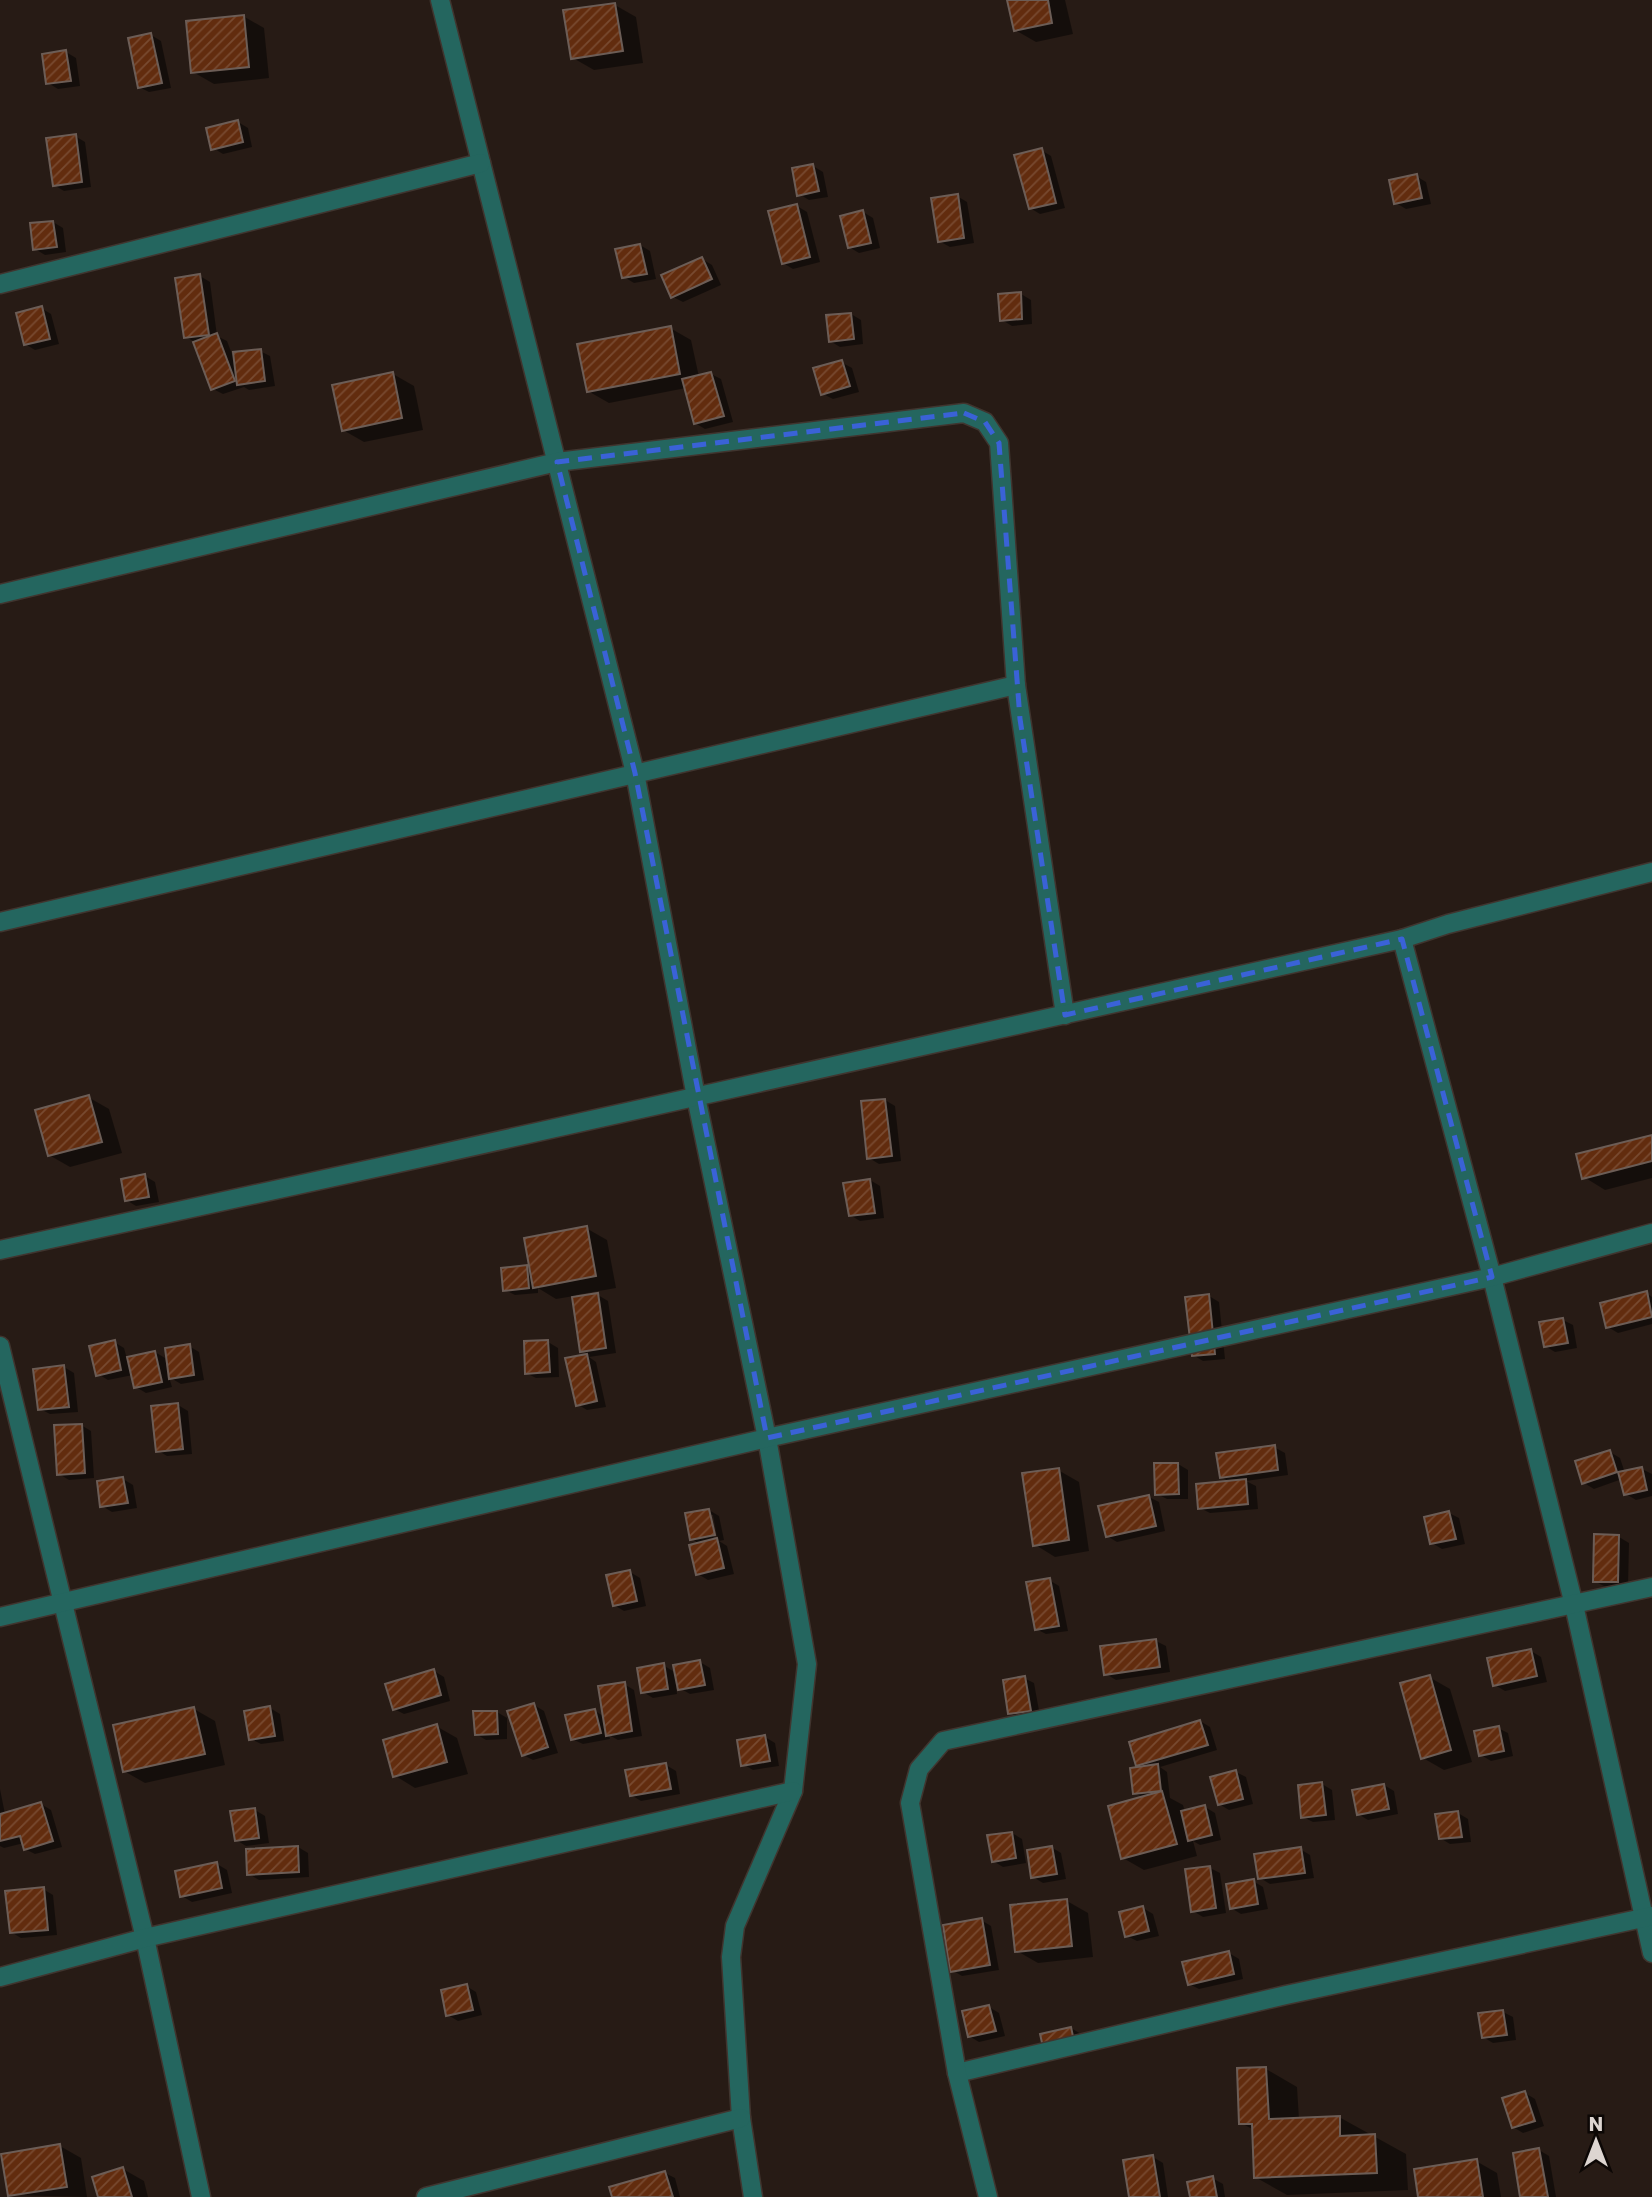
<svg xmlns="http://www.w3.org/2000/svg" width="1652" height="2197" viewBox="0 0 1652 2197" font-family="Poppins,sans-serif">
	<defs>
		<pattern id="building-hatch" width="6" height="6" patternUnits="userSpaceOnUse" patternTransform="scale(1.75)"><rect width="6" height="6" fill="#622c0e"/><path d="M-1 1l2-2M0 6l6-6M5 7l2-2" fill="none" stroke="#784a30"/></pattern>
	</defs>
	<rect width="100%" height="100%" fill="#271b15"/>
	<g fill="#0007" fill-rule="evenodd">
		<path d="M1009,0H1065L1073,34L1036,42L1015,30Z"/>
		<path d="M615,5L636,17L643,63L594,70L573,58Z"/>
		<path d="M243,16L264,28L269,78L214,84L193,72Z"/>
		<path d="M151,35L161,41L171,88L149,92L139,87Z"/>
		<path d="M66,52L76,58L80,86L58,89L48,83Z"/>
		<path d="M238,122L248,128L252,147L223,154L213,148Z"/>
		<path d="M75,136L85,142L91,187L64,191L54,185Z"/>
		<path d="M1041,150L1051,156L1065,208L1040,214L1030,208Z"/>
		<path d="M813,166L823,172L828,197L809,200L799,194Z"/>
		<path d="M1416,176L1426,182L1431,204L1406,209L1396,203Z"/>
		<path d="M957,196L967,202L974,243L950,247L939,241Z"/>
		<path d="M797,206L807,212L820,262L793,269L783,263Z"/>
		<path d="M863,212L873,218L880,248L859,253L849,247Z"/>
		<path d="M53,222L63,228L66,252L45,255L35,249Z"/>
		<path d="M640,245L650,251L656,279L634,283L624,277Z"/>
		<path d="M702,259L712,265L721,285L683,302L673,297Z"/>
		<path d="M200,276L210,282L217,336L227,341L235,362L260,351L270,356L275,386L249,390L244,387L223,394L213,389L195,342L186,337Z"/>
		<path d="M1021,294L1031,300L1032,324L1012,326L1002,320Z"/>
		<path d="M41,308L51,314L59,344L35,350L25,344Z"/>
		<path d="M851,314L861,320L863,344L840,347L830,341Z"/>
		<path d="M670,328L691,340L699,377L711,374L721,379L733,422L705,429L695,423L686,388L609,403L588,391Z"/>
		<path d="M841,362L852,368L859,392L833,399L823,394Z"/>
		<path d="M393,374L414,386L423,430L364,442L343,430Z"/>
		<path d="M88,1097L109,1109L122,1153L70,1167L49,1155Z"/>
		<path d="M885,1100L895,1106L901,1161L879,1164L869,1158Z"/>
		<path d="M1652,1137V1178L1605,1190L1584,1177Z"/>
		<path d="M145,1176L155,1182L159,1202L136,1206L126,1200Z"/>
		<path d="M870,1180L880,1186L884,1218L860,1221L850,1215Z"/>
		<path d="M586,1228L607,1240L616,1288L576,1295L577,1298L598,1295L608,1301L616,1353L589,1357L596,1362L606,1407L587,1410L577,1404L568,1360L590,1355L582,1351L574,1296L556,1299L538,1288V1293L515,1295L505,1290L526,1267L532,1270Z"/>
		<path d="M1646,1293L1652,1297V1324L1618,1333L1608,1327Z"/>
		<path d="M1209,1296L1219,1302L1225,1359L1203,1361L1193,1355Z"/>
		<path d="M1563,1320L1573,1325L1577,1348L1555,1352L1545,1346Z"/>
		<path d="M114,1342L124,1348L127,1359L155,1352L165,1358L167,1367L189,1346L199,1352L204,1380L181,1384L169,1377L172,1387L146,1393L136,1387L133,1375L108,1380L98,1374Z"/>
		<path d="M548,1342L558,1348L559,1377L536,1378L526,1373Z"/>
		<path d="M64,1367L74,1373L78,1412L50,1414L40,1409Z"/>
		<path d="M178,1405L188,1411L192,1454L167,1456L157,1450Z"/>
		<path d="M81,1425L91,1431L94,1478L69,1480L59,1474Z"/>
		<path d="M1274,1447L1285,1453L1288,1475L1246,1481L1256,1486L1258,1509L1210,1513L1200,1508L1230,1482L1221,1477Z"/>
		<path d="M1610,1452L1620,1458L1625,1473L1642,1469L1652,1474V1496L1636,1500L1626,1494L1622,1479L1594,1489L1584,1483Z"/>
		<path d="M1178,1464L1188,1470V1499H1167L1157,1494Z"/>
		<path d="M1058,1470L1079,1482L1089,1551L1055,1557L1034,1544Z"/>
		<path d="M123,1479L133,1485L137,1508L112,1512L102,1506Z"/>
		<path d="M1149,1497L1159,1502L1165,1531L1117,1542L1107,1536Z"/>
		<path d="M709,1510L719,1516L724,1540L719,1541L727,1546L734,1574L708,1580L698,1574L700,1544L692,1539ZM709,1515H713L718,1543L715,1544Z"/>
		<path d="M1449,1513L1459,1518L1465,1544L1442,1549L1432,1543Z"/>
		<path d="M1619,1537L1629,1543L1628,1587L1604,1586L1594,1581Z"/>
		<path d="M630,1572L640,1578L646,1606L624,1611L614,1605Z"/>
		<path d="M1049,1580L1059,1586L1068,1631L1046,1634L1036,1629Z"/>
		<path d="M1156,1641L1166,1646L1170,1672L1116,1680L1106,1674Z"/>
		<path d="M1531,1651L1541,1657L1547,1682L1505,1691L1495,1685Z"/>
		<path d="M700,1662L710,1668L714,1690L690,1694L676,1686L677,1694L653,1698L643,1692L663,1665L676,1673Z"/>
		<path d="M434,1671L444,1677L450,1701L404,1714L394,1709Z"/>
		<path d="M1429,1677L1450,1689L1472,1762L1444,1770L1423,1758Z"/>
		<path d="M1024,1678L1034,1683L1040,1716L1020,1719L1010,1713Z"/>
		<path d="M624,1684L634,1690L642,1736L618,1740L609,1735L610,1739L583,1744L572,1739L595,1711L605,1717Z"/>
		<path d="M534,1705L544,1711L558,1753L533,1760L523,1755Z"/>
		<path d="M270,1708L280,1714L284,1741L261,1744L251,1739Z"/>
		<path d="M194,1709L215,1721L225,1765L145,1783L124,1771Z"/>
		<path d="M497,1712L507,1718V1739L486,1740L476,1734Z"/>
		<path d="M1200,1721L1210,1727L1217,1750L1160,1767L1167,1772L1170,1798L1183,1805L1185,1812L1205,1807L1215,1813L1221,1840L1200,1845L1193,1841L1197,1856L1144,1870L1123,1858L1144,1798L1135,1793L1143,1768L1138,1765Z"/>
		<path d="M436,1726L457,1738L468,1774L415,1788L394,1775Z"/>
		<path d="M1498,1728L1508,1733L1513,1756L1491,1761L1481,1755Z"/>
		<path d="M765,1737L775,1743L779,1766L753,1770L743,1764Z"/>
		<path d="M666,1765L676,1771L680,1794L641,1801L631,1795Z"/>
		<path d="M1236,1772L1246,1777L1253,1804L1229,1810L1219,1804Z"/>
		<path d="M1322,1784L1332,1790L1335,1820L1313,1822L1303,1817Z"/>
		<path d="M1384,1785L1394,1791L1398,1814L1368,1820L1358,1814Z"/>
		<path d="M0,1789L5,1814L41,1804L51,1810L62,1847L35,1854L25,1849L24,1843L4,1848L0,1846Z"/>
		<path d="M255,1810L265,1816L269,1843L246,1846L236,1840Z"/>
		<path d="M1458,1813L1468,1819L1471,1842L1450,1844L1440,1838Z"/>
		<path d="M1012,1833L1022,1839L1026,1863L1003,1867L993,1861Z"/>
		<path d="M298,1847L308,1853L309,1877L259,1880L249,1874Z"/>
		<path d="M1051,1847L1061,1853L1066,1879L1043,1883L1033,1877Z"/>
		<path d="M1300,1849L1310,1855L1314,1878L1270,1884L1260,1878Z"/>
		<path d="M217,1864L227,1870L232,1893L192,1902L182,1896Z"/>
		<path d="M1210,1868L1220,1873L1226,1913L1203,1917L1193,1911Z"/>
		<path d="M1253,1881L1263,1887L1268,1909L1241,1914L1231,1908Z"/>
		<path d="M43,1889L53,1895L57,1935L21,1938L11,1932Z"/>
		<path d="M1067,1901L1088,1913L1093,1957L1038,1963L1017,1951Z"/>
		<path d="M1143,1908L1153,1914L1159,1936L1137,1941L1127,1936Z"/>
		<path d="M981,1920L991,1926L999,1970L962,1976L952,1970Z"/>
		<path d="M1229,1953L1239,1959L1243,1979L1199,1989L1189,1984Z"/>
		<path d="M466,1986L476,1992L482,2015L458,2021L448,2015Z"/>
		<path d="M989,2007L999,2013L1005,2036L979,2042L969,2036Z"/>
		<path d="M1503,2012L1513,2017L1516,2040L1493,2043L1483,2037Z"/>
		<path d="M1071,2028L1081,2034L1083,2046H1044Z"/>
		<path d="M1266,2069L1297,2087L1299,2119L1339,2117L1406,2154L1408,2190L1287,2195L1255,2177L1254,2130L1241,2123Z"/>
		<path d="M1525,2093L1535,2099L1544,2126L1523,2133L1513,2127Z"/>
		<path d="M60,2146L81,2158L87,2197L10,2195Z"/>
		<path d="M1539,2150L1549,2156L1556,2197H1522Z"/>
		<path d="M1153,2157L1163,2163L1168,2197H1131Z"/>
		<path d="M1476,2161L1497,2173L1501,2197H1420Z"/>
		<path d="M123,2169L144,2181L148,2197H100Z"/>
		<path d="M665,2173L675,2178L680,2197H614Z"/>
		<path d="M1212,2178L1223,2184L1225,2197H1192Z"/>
	</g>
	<g fill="url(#building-hatch)" stroke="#6c5d56" stroke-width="2">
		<path d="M1007,0H1048L1052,23L1014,31Z"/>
		<path d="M615,3L623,51L571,59L563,10Z"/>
		<path d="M244,15L249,67L191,73L186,21Z"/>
		<path d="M151,33L162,83L138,88L128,38Z"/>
		<path d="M66,50L71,81L46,84L42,54Z"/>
		<path d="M238,120L243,142L211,150L206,128Z"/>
		<path d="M76,134L82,182L53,186L46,138Z"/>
		<path d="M1042,148L1056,203L1029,209L1014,155Z"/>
		<path d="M813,164L819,191L797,196L792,168Z"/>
		<path d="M1417,174L1422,198L1394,204L1389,180Z"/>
		<path d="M958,194L964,238L938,242L931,198Z"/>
		<path d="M797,204L810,257L782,264L768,211Z"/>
		<path d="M863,210L871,243L848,248L840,216Z"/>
		<path d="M53,221L57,247L33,250L30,223Z"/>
		<path d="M640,244L647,274L622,278L615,249Z"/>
		<path d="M702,257L712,279L671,298L661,275Z"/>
		<path d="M200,274L209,335L184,338L175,278Z"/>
		<path d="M1021,292L1022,319L1000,321L998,294Z"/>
		<path d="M42,306L50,339L24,345L16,313Z"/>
		<path d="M851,313L854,339L829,342L826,315Z"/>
		<path d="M671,326L680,374L587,392L577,344Z"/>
		<path d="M217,333L235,381L211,390L193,342Z"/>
		<path d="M261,349L265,381L237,385L233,352Z"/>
		<path d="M842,360L850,386L821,395L813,368Z"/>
		<path d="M393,372L402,418L342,431L332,385Z"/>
		<path d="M711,372L724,416L694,424L682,379Z"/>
		<path d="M89,1095L102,1142L48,1156L35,1110Z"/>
		<path d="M885,1099L892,1156L867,1159L861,1101Z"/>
		<path d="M1652,1135V1161L1582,1179L1576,1154Z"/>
		<path d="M145,1174L149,1197L125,1201L121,1179Z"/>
		<path d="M870,1179L875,1213L849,1216L843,1183Z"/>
		<path d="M587,1226L596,1276L533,1288L524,1238Z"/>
		<path d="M527,1265L529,1288L503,1291L501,1268Z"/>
		<path d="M1647,1291L1652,1317L1606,1328L1600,1303Z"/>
		<path d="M598,1293L606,1348L580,1352L572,1297Z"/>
		<path d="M1209,1294L1215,1354L1192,1356L1185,1297Z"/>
		<path d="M1563,1318L1568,1343L1544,1347L1539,1322Z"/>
		<path d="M115,1340L121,1370L96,1376L89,1346Z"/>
		<path d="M548,1340L550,1372L525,1374L524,1341Z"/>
		<path d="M190,1344L194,1375L169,1379L165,1348Z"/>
		<path d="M155,1351L162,1382L134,1388L127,1357Z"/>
		<path d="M587,1354L597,1401L576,1406L565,1358Z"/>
		<path d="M64,1365L69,1407L38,1410L33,1369Z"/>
		<path d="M178,1403L183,1449L156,1452L151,1406Z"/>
		<path d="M82,1424L85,1473L57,1475L54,1425Z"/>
		<path d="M1275,1445L1278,1470L1220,1478L1216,1453Z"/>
		<path d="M1610,1450L1617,1472L1582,1484L1575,1461Z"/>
		<path d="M1154,1463H1178L1179,1494L1155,1495Z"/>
		<path d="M1642,1467L1647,1490L1624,1495L1618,1472Z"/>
		<path d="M1059,1468L1069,1540L1033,1546L1022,1473Z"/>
		<path d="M123,1477L128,1503L100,1507L97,1481Z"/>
		<path d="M1246,1479L1248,1504L1198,1509L1196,1484Z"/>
		<path d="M1149,1495L1156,1526L1106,1537L1098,1506Z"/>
		<path d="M709,1509L715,1535L690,1540L685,1513Z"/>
		<path d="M1449,1511L1456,1539L1430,1544L1424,1517Z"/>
		<path d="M1594,1534L1619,1535L1618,1582H1593Z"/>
		<path d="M717,1538L724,1568L696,1575L689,1545Z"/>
		<path d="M630,1570L637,1601L613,1606L606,1575Z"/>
		<path d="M1050,1578L1059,1626L1035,1630L1026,1582Z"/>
		<path d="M1156,1639L1160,1667L1104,1675L1100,1646Z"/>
		<path d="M1531,1649L1537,1676L1493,1686L1487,1658Z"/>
		<path d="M700,1660L705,1685L678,1690L673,1665Z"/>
		<path d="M664,1663L668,1689L641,1693L637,1668Z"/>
		<path d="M434,1669L441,1695L393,1710L385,1684Z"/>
		<path d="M1430,1675L1451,1750L1421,1759L1400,1683Z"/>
		<path d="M1025,1676L1031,1711L1008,1714L1003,1680Z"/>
		<path d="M625,1682L632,1731L606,1736L598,1686Z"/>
		<path d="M534,1703L548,1747L522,1756L507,1711Z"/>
		<path d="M270,1706L275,1736L249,1740L244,1711Z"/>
		<path d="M194,1707L205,1754L123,1772L113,1725Z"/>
		<path d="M595,1709L601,1733L571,1740L565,1715Z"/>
		<path d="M473,1711H497L498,1734L475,1735Z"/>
		<path d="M1200,1720L1208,1745L1136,1766L1129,1742Z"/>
		<path d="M437,1724L447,1762L393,1777L383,1740Z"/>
		<path d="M1499,1726L1504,1751L1479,1756L1474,1731Z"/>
		<path d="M765,1735L770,1761L741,1766L737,1740Z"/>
		<path d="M666,1763L671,1789L630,1796L625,1770Z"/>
		<path d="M1158,1764L1161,1791L1133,1794L1130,1768Z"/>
		<path d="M1236,1770L1243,1799L1218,1805L1210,1777Z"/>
		<path d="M1322,1782L1326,1815L1301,1818L1298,1785Z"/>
		<path d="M1384,1784L1389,1809L1357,1815L1352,1790Z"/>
		<path d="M1162,1791L1177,1844L1121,1859L1108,1806Z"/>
		<path d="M41,1802L53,1841L24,1850L20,1836L0,1841V1814Z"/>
		<path d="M1205,1805L1212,1835L1188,1841L1181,1811Z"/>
		<path d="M255,1808L259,1838L235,1841L230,1811Z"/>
		<path d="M1458,1811L1462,1837L1439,1839L1435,1814Z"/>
		<path d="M1012,1832L1016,1858L992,1862L987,1835Z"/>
		<path d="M298,1846L299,1872L247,1875L246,1849Z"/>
		<path d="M1052,1846L1057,1874L1031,1878L1027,1850Z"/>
		<path d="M1301,1847L1305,1873L1258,1879L1254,1854Z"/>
		<path d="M217,1862L222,1888L180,1897L175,1871Z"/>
		<path d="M1210,1866L1216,1908L1191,1912L1185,1869Z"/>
		<path d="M1254,1879L1258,1904L1230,1909L1226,1884Z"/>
		<path d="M44,1887L48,1930L10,1933L5,1891Z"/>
		<path d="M1067,1899L1072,1946L1015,1952L1010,1905Z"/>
		<path d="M1143,1906L1149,1931L1125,1937L1119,1912Z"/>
		<path d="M982,1918L990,1965L950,1972L943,1925Z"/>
		<path d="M1229,1951L1234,1974L1188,1985L1182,1962Z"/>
		<path d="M467,1984L473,2010L446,2016L441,1990Z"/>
		<path d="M989,2005L996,2031L968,2037L962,2011Z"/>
		<path d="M1503,2010L1507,2035L1482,2038L1478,2013Z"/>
		<path d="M1071,2027L1074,2041L1043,2047L1040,2034Z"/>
		<path d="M1266,2067L1269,2119L1340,2116V2136L1375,2134L1377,2173L1254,2178L1252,2124H1239L1237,2068Z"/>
		<path d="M1525,2091L1535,2121L1512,2128L1502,2098Z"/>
		<path d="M60,2144L67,2187L8,2196L1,2154Z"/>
		<path d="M1539,2148L1548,2197H1520L1513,2153Z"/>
		<path d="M1153,2155L1160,2197H1129L1123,2160Z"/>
		<path d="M1477,2159L1483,2197H1418L1414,2169Z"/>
		<path d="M123,2167L132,2197H98L92,2177Z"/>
		<path d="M665,2171L673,2197H612L609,2187Z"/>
		<path d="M1213,2176L1217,2197H1190L1187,2182Z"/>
	</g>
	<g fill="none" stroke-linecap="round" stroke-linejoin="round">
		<defs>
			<g id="minor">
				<path d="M440,0L635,773L696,1097L767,1438L807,1664L793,1791L735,1926L731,1957L741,2118L753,2197"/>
				<path d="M0,284L481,163"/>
				<path d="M0,594L557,462L964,413L985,422L999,443L1016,685L1065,1015"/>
				<path d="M0,922L1016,685"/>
				<path d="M1402,939L1492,1277L1574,1605L1652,1953"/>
				<path d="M0,1250L421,1158L1402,939L1448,924L1652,872"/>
				<path d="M0,1346L145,1938L201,2197"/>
				<path d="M0,1617L767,1438L1492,1277L1652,1233"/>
				<path d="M0,1977L145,1938L793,1791"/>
				<path d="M957,2073L1286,1995L1652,1916"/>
				<path d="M426,2197L741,2118"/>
				<path d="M988,2197L957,2073L910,1803L919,1769L943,1741L1652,1587"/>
			</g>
		</defs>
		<use href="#minor" stroke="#40352f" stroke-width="21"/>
		<use href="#minor" stroke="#24665f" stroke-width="18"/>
	</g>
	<path fill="none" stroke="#3a62d7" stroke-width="5" stroke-dasharray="14 9" stroke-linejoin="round" d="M964,413L985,422L999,443L1020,719L1065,1015L1402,939L1492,1277L767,1438L635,773L557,462Z"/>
	<g transform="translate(1596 2141)" stroke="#0c0705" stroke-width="5" paint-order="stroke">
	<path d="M0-5L12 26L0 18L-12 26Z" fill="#ddd5d1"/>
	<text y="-10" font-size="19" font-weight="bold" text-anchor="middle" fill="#ddd5d1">N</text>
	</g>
</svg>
